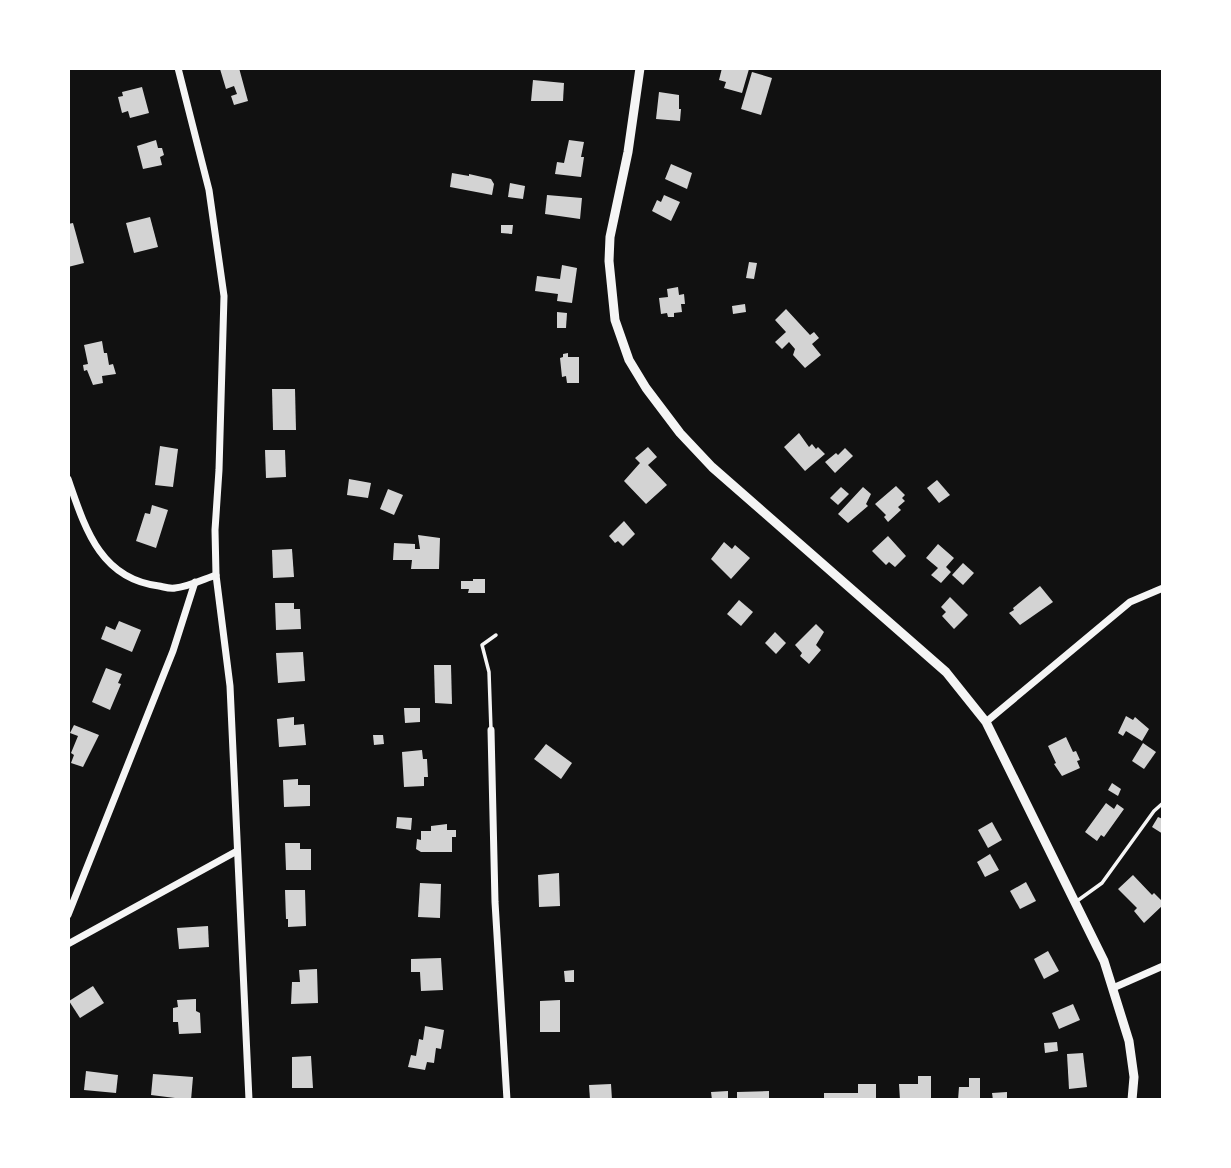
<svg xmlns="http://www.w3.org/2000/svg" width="1231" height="1168" viewBox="0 0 1231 1168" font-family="'IBM Plex Serif',serif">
	<rect width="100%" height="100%" fill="#111"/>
	<g fill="#d3d3d3">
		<path d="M223,68H239L248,101L234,105L231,96L237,94L234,86L226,89L220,69Z"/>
		<path d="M722,68L749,69L742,93L724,88L726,82L719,80Z"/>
		<path d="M752,72L772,78L761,115L741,109Z"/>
		<path d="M533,80L564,83L563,101H531Z"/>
		<path d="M142,87L149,113L130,118L128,111L122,113L118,97L123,96L122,92Z"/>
		<path d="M659,92L679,95V109H681L680,121L656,119Z"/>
		<path d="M156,140L158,148H162L164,155L160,157L162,165L143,169L137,146Z"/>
		<path d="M569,140L584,142L581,157H584L581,177L555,174L557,162L564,163Z"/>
		<path d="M671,164L692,173L687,189L665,179Z"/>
		<path d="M452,173L469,176V174L491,179L494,184L492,195L450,187Z"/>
		<path d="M510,183L525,186L523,199L508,197Z"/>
		<path d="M547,195L582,198L580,219L545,214Z"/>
		<path d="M664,195L680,202L671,221L652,211L657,200L661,202Z"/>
		<path d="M150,217L158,247L134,253L126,223Z"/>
		<path d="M73,223L84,263L68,267V224Z"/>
		<path d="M501,225H513L512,234L501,233Z"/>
		<path d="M749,262L757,263L754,279L746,278Z"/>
		<path d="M562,265L577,268L572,303L557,301L558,294L535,291L537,276L560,279Z"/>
		<path d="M678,287L679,295L684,294L685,304H681L682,312L674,313V317H668L667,313L661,314L659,298L668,297L667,289Z"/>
		<path d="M745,304L746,312L733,314L732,306Z"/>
		<path d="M786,309L810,335L814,332L819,338L812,344L821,355L805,368L793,355L795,349L789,342L782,349L775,342L786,332L775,320Z"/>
		<path d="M557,312L567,313L566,328H557Z"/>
		<path d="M102,341L104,353H107L109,365L113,364L116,374L102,376L103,383L93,385L87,370L84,371L83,365L88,364L84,345Z"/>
		<path d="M568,353V357H579V383H567L566,376L562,377L560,358L563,357V354Z"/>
		<path d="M272,389H295L296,430H273Z"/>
		<path d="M799,433L809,447L812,444L816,449L818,447L825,454L805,471L784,447Z"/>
		<path d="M160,446L178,449L173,487L155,485Z"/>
		<path d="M648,447L657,457L648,465L667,485L646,504L624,481L640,463L635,458Z"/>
		<path d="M845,448L853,456L835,473L825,462L836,453L838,455Z"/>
		<path d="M265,450H285L286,477L266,478Z"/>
		<path d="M349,479L371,483L368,498L347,495Z"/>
		<path d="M937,480L950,495L939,503L927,488Z"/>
		<path d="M896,486L905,495L902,498L905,501L898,507L901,510L888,522L884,517L886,515L875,504Z"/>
		<path d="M841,487L849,494L838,505L830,498Z"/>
		<path d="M863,487L871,494L866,504L868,506L848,523L838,514Z"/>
		<path d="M388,489L403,495L394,515L380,509Z"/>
		<path d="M152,505L168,510L156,548L136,541L145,513L150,514Z"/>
		<path d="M624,521L635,534L623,546L618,541L615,543L609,536Z"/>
		<path d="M418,535L440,538L439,569H411L412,560H393L394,543L415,544V549H420Z"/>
		<path d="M888,536L906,556L895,567L889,562L886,565L872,551Z"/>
		<path d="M724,542L732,549L735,545L750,558L731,579L711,559Z"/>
		<path d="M938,544L954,558L946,567L951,572L941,583L931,575L938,568L926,558Z"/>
		<path d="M292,549L294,577L273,578L272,550Z"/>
		<path d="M963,563L974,573L963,585L952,575Z"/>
		<path d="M473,579H485V593H468L469,589H461V581H473Z"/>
		<path d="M1040,586L1053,602L1020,625L1009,613L1014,610L1013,608Z"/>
		<path d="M950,597L968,615L954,629L942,616L946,612L941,607Z"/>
		<path d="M739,600L753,612L741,626L727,614Z"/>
		<path d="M275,603H294V609H300L301,629L276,630Z"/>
		<path d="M119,621L141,630L132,652L101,639L106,626L115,630Z"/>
		<path d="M816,624L824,632L816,645L821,650L809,664L800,656L802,653L795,645Z"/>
		<path d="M775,632L786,643L776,654L765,643Z"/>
		<path d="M303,652L305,681L278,683L276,653Z"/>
		<path d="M434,665H451L452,704L435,703Z"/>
		<path d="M106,668L122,674L118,683L121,684L110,710L92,702Z"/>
		<path d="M404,708H420V722L405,723Z"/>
		<path d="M1126,716L1133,720L1135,717L1149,729L1142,741L1126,731L1123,736L1118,733Z"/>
		<path d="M294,717V725L304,724L306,745L279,747L277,719Z"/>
		<path d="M74,725L99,735L83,767L71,763L74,755L71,753L78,736L70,733Z"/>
		<path d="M373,735H383L384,744L374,745Z"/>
		<path d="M1066,737L1073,752L1076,751L1080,760L1077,761L1080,768L1062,776L1054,764L1056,763L1048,746Z"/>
		<path d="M1143,743L1156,752L1144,769L1132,761Z"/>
		<path d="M546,744L572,763L561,779L534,759Z"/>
		<path d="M422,750L423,759H427L428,777H424V786L404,787L402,752Z"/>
		<path d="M298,779V785H310V806L284,807L283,780Z"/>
		<path d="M1112,783L1121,789L1118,796L1108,790Z"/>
		<path d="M1106,803L1114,809L1117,804L1124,809L1104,837L1101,835L1097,841L1085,832Z"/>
		<path d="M397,817L412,818L411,830L396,828Z"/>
		<path d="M1158,817L1163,819V834L1152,827Z"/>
		<path d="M992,822L1002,840L988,848L978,830Z"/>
		<path d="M447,824V830H456V837H452V852H421L416,849L417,839L421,840V831H431V826Z"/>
		<path d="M285,843H300V849H311V870H286Z"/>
		<path d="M990,854L999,870L985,877L977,862Z"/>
		<path d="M559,873L560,906L539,907L538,875Z"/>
		<path d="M1133,875L1152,895L1154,893L1163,902V905L1144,923L1134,911L1137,908L1118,889Z"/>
		<path d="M1026,882L1036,901L1020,909L1010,891Z"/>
		<path d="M420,883L441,884L440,918L418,917Z"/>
		<path d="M285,890H305L306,926L288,927V919H286Z"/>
		<path d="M208,926L209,947L179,949L177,928Z"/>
		<path d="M1048,951L1059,971L1044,979L1034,959Z"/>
		<path d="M441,958L443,990L421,991L420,972H411V959Z"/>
		<path d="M317,969L318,1003L291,1004L292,982H300L299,970Z"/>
		<path d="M574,970V982H565L564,971Z"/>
		<path d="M93,986L104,1003L80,1018L69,1001Z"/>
		<path d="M196,999V1011L200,1013L201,1033L179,1034L178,1022H173V1008L178,1007L177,1000Z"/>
		<path d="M560,1000V1032H540V1001Z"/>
		<path d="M1073,1004L1080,1020L1059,1029L1052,1013Z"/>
		<path d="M425,1026L444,1030L441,1049L436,1048L434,1063L427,1062L425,1070L408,1067L411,1055L416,1056L419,1039L423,1040Z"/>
		<path d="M1057,1042L1058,1051L1045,1053L1044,1043Z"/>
		<path d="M1083,1053L1087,1087L1069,1089L1067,1054Z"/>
		<path d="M311,1056L313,1088H292V1057Z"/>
		<path d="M86,1071L118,1075L116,1093L84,1090Z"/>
		<path d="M153,1074L193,1077L191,1100L151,1095Z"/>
		<path d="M918,1076H931V1100H900L899,1084H918Z"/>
		<path d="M969,1078H980V1100H958L959,1087H969Z"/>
		<path d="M611,1084L612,1100H590L589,1085Z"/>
		<path d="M858,1084H876V1100H824V1093H858Z"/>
		<path d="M728,1091V1100H712L711,1092Z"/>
		<path d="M769,1091V1100H737V1092Z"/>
		<path d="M1007,1092V1100H993L992,1093Z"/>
	</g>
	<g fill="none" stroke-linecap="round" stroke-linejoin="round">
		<g stroke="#f5f5f5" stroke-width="3.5">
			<path d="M491,730L489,672L482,645L496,635"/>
			<path d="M1077,901L1102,883L1154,811L1163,803"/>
		</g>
		<g stroke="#f5f5f5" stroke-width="7">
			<path d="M178,68L209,190L224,296L219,470L215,530L216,575L230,686L249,1100"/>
			<path d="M68,479C85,528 100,579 159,586C164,587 170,589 175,588C188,587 204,579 216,575"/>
			<path d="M986,722L1130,602L1163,588"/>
			<path d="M491,730L495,902L507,1100"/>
			<path d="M68,915L173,651L195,582"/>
			<path d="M68,944L237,851"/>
			<path d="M1113,988L1163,966"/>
		</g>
		<path stroke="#f5f5f5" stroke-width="9" d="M640,68L628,152L610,237L609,261L615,320L629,360L646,388L680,433L712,467L946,672L986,722L1104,961L1129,1041L1134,1077L1132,1100"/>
	</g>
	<rect width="1231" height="1168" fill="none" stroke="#ffffff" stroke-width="140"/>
</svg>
